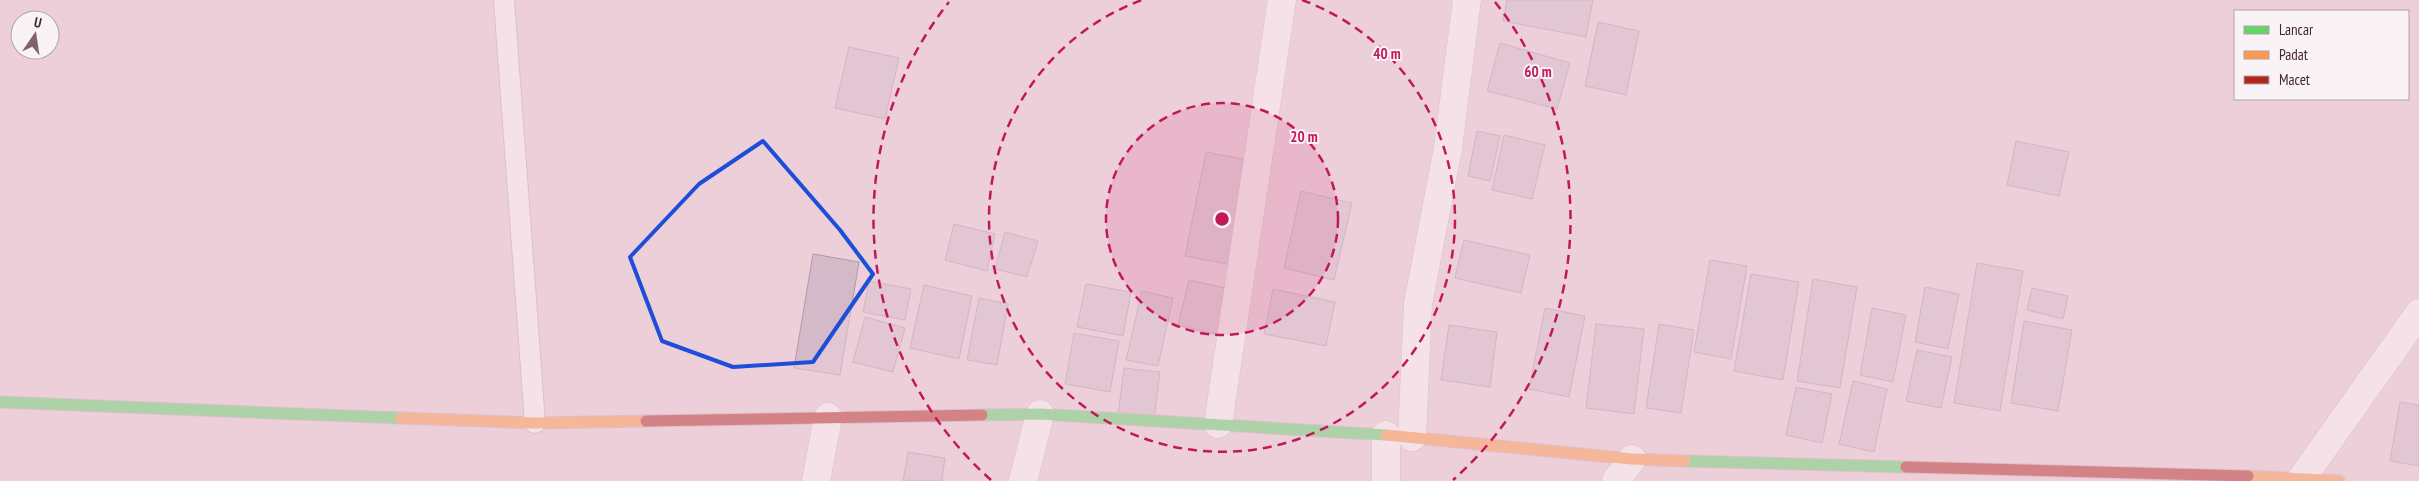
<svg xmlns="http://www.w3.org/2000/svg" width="2419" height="481" viewBox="0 0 2419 481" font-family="'PT Sans Narrow',sans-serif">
	<rect width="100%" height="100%" fill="#edcfda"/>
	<g fill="#d4bac9" stroke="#af99a5">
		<path d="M1507,0H1593L1586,37L1503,21Z"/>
		<path d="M1598,22L1639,31L1626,95L1585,86Z"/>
		<path d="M1500,43L1570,63L1557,109L1487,91Z"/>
		<path d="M849,47L899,58L885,119L835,108Z"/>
		<path d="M1477,131L1500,136L1490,181L1468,176Z"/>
		<path d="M1504,135L1545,145L1532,199L1492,190Z"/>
		<path d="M2016,141L2069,152L2059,196L2007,185Z"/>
		<path d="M1206,152L1253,161L1232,265L1185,256Z"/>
		<path d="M1301,191L1352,203L1334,280L1284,268Z"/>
		<path d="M954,224L995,234L987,271L945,260Z"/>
		<path d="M1005,232L1038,241L1027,277L995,269Z"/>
		<path d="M1464,240L1530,255L1521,293L1455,278Z"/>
		<path d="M813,254L859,262L840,375L794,368Z"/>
		<path d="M1710,260L1747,266L1731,359L1694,352Z"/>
		<path d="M1977,263L2023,271L2000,411L1954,403Z"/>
		<path d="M1751,274L1799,282L1783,380L1734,371Z"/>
		<path d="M1813,279L1857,287L1840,388L1797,381Z"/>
		<path d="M1189,280L1235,290L1224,336L1178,325Z"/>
		<path d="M869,281L911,289L905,320L863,312Z"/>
		<path d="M1086,284L1131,292L1123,336L1077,327Z"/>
		<path d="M924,285L972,296L959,359L910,348Z"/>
		<path d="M1925,287L1959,294L1948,349L1915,342Z"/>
		<path d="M2032,288L2068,296L2063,319L2027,310Z"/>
		<path d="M1273,289L1335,302L1326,346L1264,334Z"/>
		<path d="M1142,291L1173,298L1158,366L1126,360Z"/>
		<path d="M979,298L1008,304L997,365L967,360Z"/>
		<path d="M1545,308L1585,316L1569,397L1529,389Z"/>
		<path d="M1872,308L1906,315L1893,382L1860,375Z"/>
		<path d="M865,317L905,328L893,372L853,362Z"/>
		<path d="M2024,321L2072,330L2058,411L2011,403Z"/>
		<path d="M1596,324L1644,329L1634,414L1586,408Z"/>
		<path d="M1659,324L1694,330L1681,413L1646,408Z"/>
		<path d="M1449,325L1497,332L1490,387L1441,380Z"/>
		<path d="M1074,333L1119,341L1110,392L1065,384Z"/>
		<path d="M1917,350L1952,357L1941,408L1906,401Z"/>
		<path d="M1124,368L1160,372L1154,420L1118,415Z"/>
		<path d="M1853,381L1887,389L1874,452L1839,444Z"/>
		<path d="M1796,387L1832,394L1822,443L1786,435Z"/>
		<path d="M2400,402L2419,405V466L2390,461Z"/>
		<path d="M908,452L945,458L942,481H903Z"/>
	</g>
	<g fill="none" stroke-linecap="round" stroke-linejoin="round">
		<defs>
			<path id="lane" d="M504,0L535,423"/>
			<g id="street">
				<path d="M1218,424L1282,0"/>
				<path d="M1386,435V481"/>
				<path d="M1412,437L1418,304L1448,148L1467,0"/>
				<path d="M2302,478L2419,313"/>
				<path d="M816,481L828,417"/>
				<path d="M1023,481L1040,414"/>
				<path d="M1616,481L1632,459"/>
			</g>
			<g id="fast">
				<path d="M0,402L401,418"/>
				<path d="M982,415L1040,414L1386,435"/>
				<path d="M1685,461L1906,467"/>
			</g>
			<g id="slow">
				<path d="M401,418L535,423L646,421"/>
				<path d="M1386,435L1632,459L1685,461"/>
				<path d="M2248,476L2339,481"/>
			</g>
			<g id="jam">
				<path d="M646,421L982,415"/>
				<path d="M1906,467L2248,476"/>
			</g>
		</defs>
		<use href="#lane" stroke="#c7acb7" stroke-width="22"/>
		<use href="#street" stroke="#c7acb7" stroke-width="29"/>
		<use href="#fast" stroke="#c7acb7" stroke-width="13"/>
		<use href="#slow" stroke="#c7acb7" stroke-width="13"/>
		<use href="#jam" stroke="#c7acb7" stroke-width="13"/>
		<use href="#lane" stroke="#fcf8f9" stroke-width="20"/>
		<use href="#street" stroke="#fcf8f9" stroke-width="28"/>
		<use href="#fast" stroke="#63d668" stroke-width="11"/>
		<use href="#slow" stroke="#ff974d" stroke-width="11"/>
		<use href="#jam" stroke="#b3261e" stroke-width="11"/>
	</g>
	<path d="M0 0H2419V481H0ZM763,141L840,230L873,274L813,362L733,367L662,341L630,257L699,184Z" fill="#edcfda" fill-opacity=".55" fill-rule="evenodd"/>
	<path fill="none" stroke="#1d4ed8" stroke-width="4" stroke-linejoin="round" d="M763,141L840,230L873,274L813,362L733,367L662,341L630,257L699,184Z"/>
	<circle cx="1222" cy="219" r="116" fill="#c2185b" fill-opacity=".12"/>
	<g fill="none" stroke="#c2185b" stroke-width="2.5" stroke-dasharray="9 6">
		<circle cx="1222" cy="219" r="116"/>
		<path d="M1302 0A233 233 0 1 1 1142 0"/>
		<path d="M991 480A349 349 0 0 1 949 2M1495 2A349 349 0 0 1 1453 480"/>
	</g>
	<circle cx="1222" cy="219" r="8" fill="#c2185b" stroke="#faf3f5" stroke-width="2.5"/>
	<g font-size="15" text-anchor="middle" font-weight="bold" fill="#c2185b" stroke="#faf3f5" stroke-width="4" stroke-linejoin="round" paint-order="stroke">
		<text x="1387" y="59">40 m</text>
		<text x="1538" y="77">60 m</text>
		<text x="1304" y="142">20 m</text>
	</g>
	<rect x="2234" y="10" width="175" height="90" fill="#faf3f5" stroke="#b0a1a7"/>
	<rect x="2244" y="26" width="25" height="8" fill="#63d668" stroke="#b0a1a7"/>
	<text x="2279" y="35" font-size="15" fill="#422732">Lancar</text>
	<rect x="2244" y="51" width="25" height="8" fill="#ff974d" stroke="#b0a1a7"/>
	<text x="2279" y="60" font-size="15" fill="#422732">Padat</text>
	<rect x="2244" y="76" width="25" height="8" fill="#b3261e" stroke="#b0a1a7"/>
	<text x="2279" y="85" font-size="15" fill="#422732">Macet</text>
	<g transform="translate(35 35) rotate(13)"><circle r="24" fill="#faf3f5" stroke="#b0a1a7"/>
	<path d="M0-4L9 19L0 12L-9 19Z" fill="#7e626d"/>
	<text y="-8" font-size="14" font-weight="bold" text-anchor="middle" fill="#422732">U</text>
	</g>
</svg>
